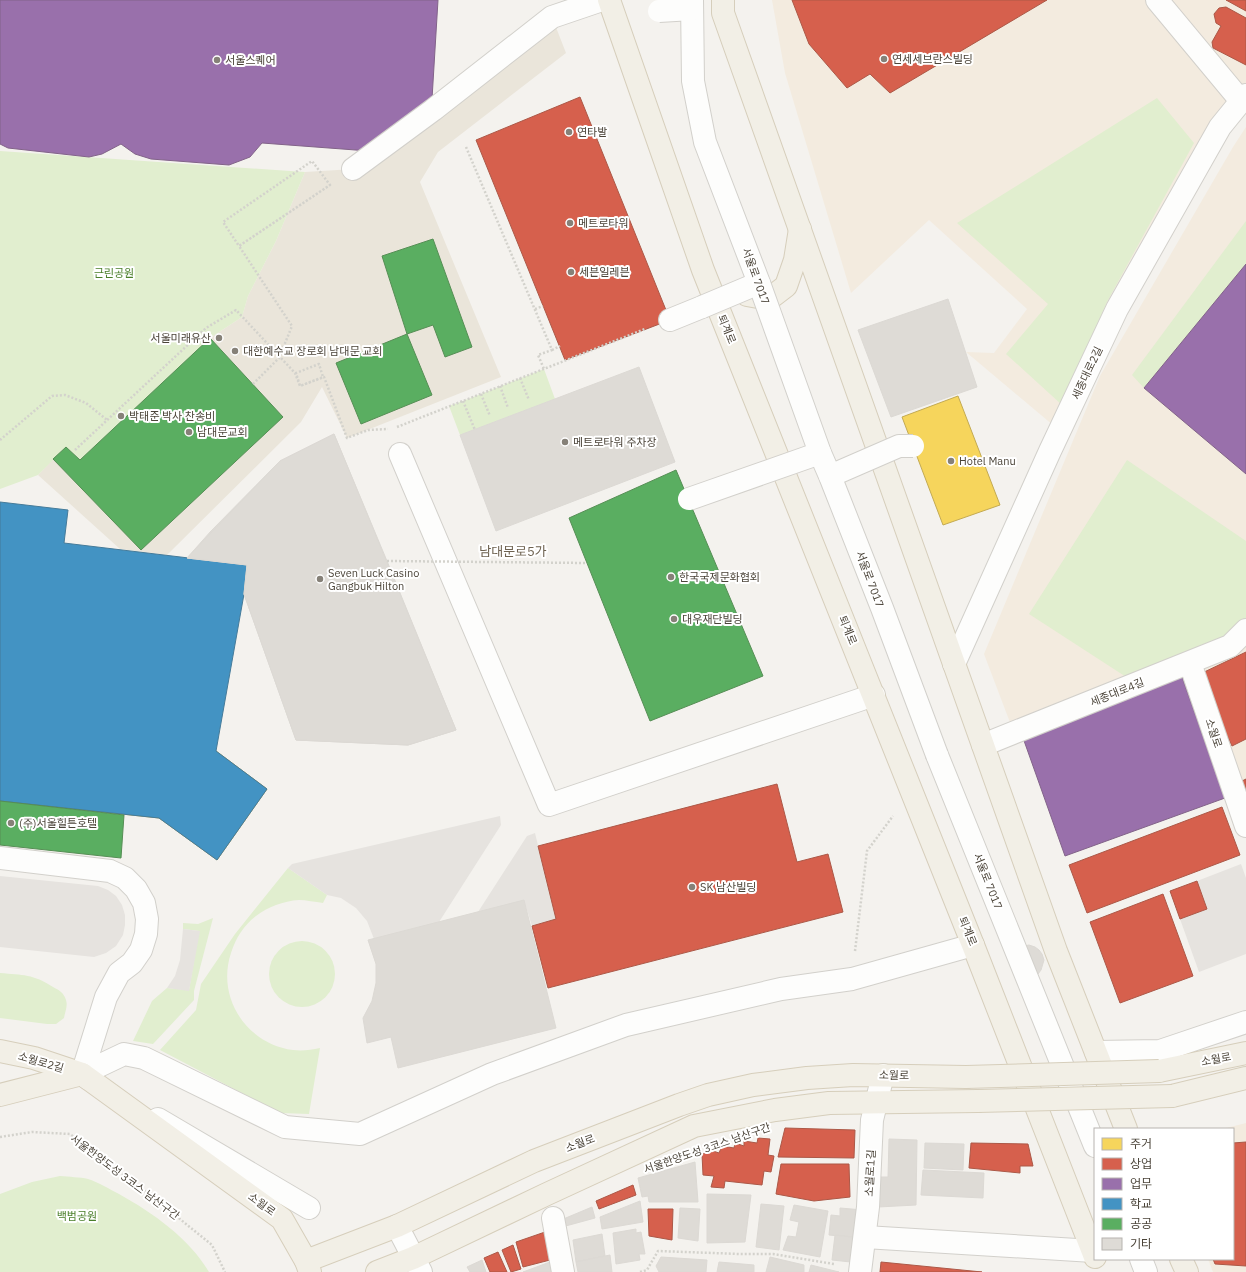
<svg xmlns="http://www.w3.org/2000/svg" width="1246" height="1272" viewBox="0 0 1246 1272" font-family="'IBM Plex Sans','Noto Sans KR',sans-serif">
	<rect width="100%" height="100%" fill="#f4f2ee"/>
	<g fill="#f3ebdf">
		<path d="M772,0H1246V95L1060,431L966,352L994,353L1027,309L929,220L851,293L785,73Z"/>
		<path d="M1246,127V820L1190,663L1014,733L984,654L1100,376L1233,147Z"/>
		<path d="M1246,1123V1272H1213L1208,1259H1233V1129H1222Z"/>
	</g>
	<path fill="#eae5da" d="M552,17L566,53L438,152L420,182L501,377L347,438L322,387L301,422L167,555L120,549L38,475L53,459L141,550L283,417L210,338L242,317L248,296L276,241L305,172L354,169Z"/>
	<g fill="#e1eecf">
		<path d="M1157,98L1194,143L1107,302L1062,405L1006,354L1048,304L957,223Z"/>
		<path d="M0,151L305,172L276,241L248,296L242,317L210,338L80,460L66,447L38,475L0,489Z"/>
		<path d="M1246,221V264L1144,388L1132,375Z"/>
		<path d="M544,369L555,399L460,435L449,406L463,401Z"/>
		<path d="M1127,460L1246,541V630L1137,684L1029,614Z"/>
		<path d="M288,868L327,895L323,903C315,902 306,900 299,900C283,901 268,907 256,916C243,926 236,938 231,953C216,998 247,1044 293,1050C302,1051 311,1050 320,1048L309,1114L280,1113L160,1050L196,1010L201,984L235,934Z"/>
		<path d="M213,918L194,991V1000L153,1044L133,1041L152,1001L167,988L189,990L199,931L183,929V923L198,924Z"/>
		<circle cx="302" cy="974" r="33"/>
		<path d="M0,973C23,975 33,974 53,987C59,990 64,993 66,1000C68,1006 65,1012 64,1018L56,1024H47L0,1018Z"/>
		<path d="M60,1176C69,1177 80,1177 88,1179C98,1182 109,1189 119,1194C153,1213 189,1238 209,1272H0V1194L32,1182Z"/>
	</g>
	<g fill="#e6e3df">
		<path d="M500,816L501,825L439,922L374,939L367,921L356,908L341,898L327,895L288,868L292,864Z"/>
		<path d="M535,833L556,919L532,926L524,901L478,912L527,836Z"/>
		<path d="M1241,864L1246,878V954L1199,972L1180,919L1207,909L1197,881Z"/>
		<path d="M0,876L98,886L108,890L116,896L122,905L125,915V925L123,935L116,946L106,953L94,957L0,947Z"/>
		<path d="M183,929L200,931L189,991L167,988L175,976L180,960Z"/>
	</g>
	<g fill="#f6d55c" stroke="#c3aa52">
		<path d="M958,396L1000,505L943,525L902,417Z"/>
		<path d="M0,720L184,734L216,751L267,789L217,860L159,818L0,801Z"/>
	</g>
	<g fill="#d6604d" stroke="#ac5847">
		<path d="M792,0H1047L890,93L870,74L847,88L809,44Z"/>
		<path d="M1226,0H1246V11Z"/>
		<path d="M1226,7L1246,18V65L1213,48L1212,42L1221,26L1216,23L1214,14L1219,8Z"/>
		<path d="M580,97L670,320L565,360L476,140Z"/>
		<path d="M1246,652V739L1232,746L1198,675Z"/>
		<path d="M1246,779V790L1242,781Z"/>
		<path d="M777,784L797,862L828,854L843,912L548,988L532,926L556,919L538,846Z"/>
		<path d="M1222,807L1240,855L1087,913L1069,865Z"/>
		<path d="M1197,881L1207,909L1180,919L1170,891Z"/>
		<path d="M1163,894L1193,976L1120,1003L1090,922Z"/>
		<path d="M785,1128L855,1130L854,1158L778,1157Z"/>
		<path d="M758,1138L770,1139L768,1155L774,1156L771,1172L764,1171L762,1185L725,1181L724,1188L711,1187L714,1176L703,1175L702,1154L713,1151L719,1153L722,1146L734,1148L735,1143L744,1146V1141L757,1143Z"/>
		<path d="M1246,1142V1266L1215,1264L1213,1259H1233V1143Z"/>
		<path d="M971,1143L1028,1144L1033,1166H1020V1173L969,1168Z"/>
		<path d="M781,1164H849L850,1197L814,1201L776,1194Z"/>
		<path d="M633,1185L636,1195L599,1209L596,1201Z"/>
		<path d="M648,1209H673L672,1240L649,1236Z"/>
		<path d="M545,1232L550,1260L523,1267L516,1242Z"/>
		<path d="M513,1245L521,1269L511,1272L502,1250Z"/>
		<path d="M498,1252L507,1272H490L484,1258Z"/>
		<path d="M881,1262L982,1272H880Z"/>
	</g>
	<g fill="#9970ab" stroke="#826389">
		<path d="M0,0H438L432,99L369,151L262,143L250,157L229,165L151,159L135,154L121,144L102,154L89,157L8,148L0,144Z"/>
		<path d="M1246,264V474L1144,388Z"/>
		<path d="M1182,677L1225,798L1065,856L1022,735Z"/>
	</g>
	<path fill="#4393c3" stroke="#457b9a" d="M0,502L68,510L64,543L247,565L244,594L216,751L267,789L217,860L159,818L0,801Z"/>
	<g fill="#5aae61" stroke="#568e55">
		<path d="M433,239L472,347L445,357L433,325L407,334L382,256Z"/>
		<path d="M407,334L432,395L361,424L336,363Z"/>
		<path d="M210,338L283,417L141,550L53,459L66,447L80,460Z"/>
		<path d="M676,470L763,676L650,721L569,518Z"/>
		<path d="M0,801L124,815L121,858L0,845Z"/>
	</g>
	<g fill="#dedbd6" stroke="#dcd9d4">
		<path d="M948,299L977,387L891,417L858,330Z"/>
		<path d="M639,367L675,462L496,531L460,435Z"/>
		<path d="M334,434L387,561L456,730L408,745L296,740L244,594L247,565L187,558L211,531L280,461Z"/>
		<path d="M334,434L456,730L408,745L296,740L244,594L247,565L187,558L280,461Z"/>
		<path d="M524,900L556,1028L398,1068L391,1037L367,1043L363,1018L372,1001L376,983V964L368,940Z"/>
		<path d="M1029,945L1035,947L1039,950L1042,954L1044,960L1041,970L1038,974L1033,977L1024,946Z"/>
		<path d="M889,1139L917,1140L916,1205L878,1207L881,1177H888Z"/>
		<path d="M925,1143L964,1144L963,1170L924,1168Z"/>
		<path d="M695,1162L698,1202H649L648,1196L642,1197L638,1178Z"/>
		<path d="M923,1170L984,1173L983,1198L921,1195Z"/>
		<path d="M707,1194L751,1195L745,1242L707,1243Z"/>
		<path d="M640,1201L643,1222L602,1229L600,1217Z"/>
		<path d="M761,1204L784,1206L779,1250L756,1247Z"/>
		<path d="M794,1205L828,1211L820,1257L783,1250L788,1236L796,1237L799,1222L790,1220Z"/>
		<path d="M592,1207L595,1218L562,1227L561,1220Z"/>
		<path d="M680,1208L700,1209L698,1241L678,1238Z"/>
		<path d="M840,1208L863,1210L861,1238L829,1235L831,1215L840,1216Z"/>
		<path d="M636,1229V1233L641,1232L645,1254H639L640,1260L616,1264L613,1233Z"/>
		<path d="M602,1234L605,1256L576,1262L573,1240Z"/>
		<path d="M835,1235L861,1238L860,1263L832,1260Z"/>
		<path d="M610,1255L612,1272H578L576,1262Z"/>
		<path d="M661,1257L707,1260L706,1272H659L656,1266Z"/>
		<path d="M770,1257L804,1265V1272H766Z"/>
		<path d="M482,1260L486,1272H470L467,1267Z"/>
		<path d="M550,1262L552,1272H523Z"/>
		<path d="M719,1262L754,1265V1272H717Z"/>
		<path d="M811,1265L839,1272H809Z"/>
	</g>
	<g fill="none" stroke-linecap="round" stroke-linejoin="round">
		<defs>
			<g id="minor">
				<path d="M1157,0L1241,101"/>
				<path d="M353,169L433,110L552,17L602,0"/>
				<path d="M670,320L702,307"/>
				<path d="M400,454L549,805L874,695"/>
				<path d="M1190,663L1246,826"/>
				<path d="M954,664L1050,451L1117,309L1220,127L1246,95"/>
				<path d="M983,745L1230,646L1246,630"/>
				<path d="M937,755L1095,1146"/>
				<path d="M0,858L110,871L125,878L136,889L144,903L147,919L146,934L141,950L132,963L119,973L106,997L82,1074L89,1079"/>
				<path d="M1096,1052L1160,1051L1246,1022"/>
				<path d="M82,1074L124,1054L144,1058L285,1127L360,1134L492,1074L626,1025L781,989L852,979L973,945"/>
				<path d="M158,1119L309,1208"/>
				<path d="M553,1218L563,1272"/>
				<path d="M397,1226L421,1272"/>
				<path d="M865,1237L1093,1251"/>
				<path d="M1141,1259L1146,1272"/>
				<path d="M860,1272L868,1207L872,1120L883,1075"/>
			</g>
			<g id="major">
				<path d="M609,0L703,270L973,945L1095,1257"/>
				<path d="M723,0V13L1056,951L1126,1129"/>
				<path d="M747,295L769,299L786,286L795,260L800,229"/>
				<path d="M0,1051L34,1058L82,1074L282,1219L306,1261L310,1272"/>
				<path d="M1159,1071L1246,1053"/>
				<path d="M0,1095L82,1074"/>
				<path d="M1172,1096L1246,1078"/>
				<path d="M1181,1259L1187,1272"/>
				<path d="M306,1261L397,1226L534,1161L679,1105L708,1095L753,1085L807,1078L853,1075L966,1077"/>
				<path d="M377,1272L413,1258L547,1194L694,1126L775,1110L829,1103L978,1101"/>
			</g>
		</defs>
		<use href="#minor" stroke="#d2d0cb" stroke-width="24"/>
		<use href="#major" stroke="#d6cebb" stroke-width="24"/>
		<g stroke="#d3d2cc" stroke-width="2.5" stroke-dasharray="2 2" stroke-linecap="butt">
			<path d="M466,147L552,350L538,355L544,369"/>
			<path d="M535,309L543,306"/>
			<path d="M552,350L560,346"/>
			<path d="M520,378L529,400"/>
			<path d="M253,384L279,358L292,326L239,246L330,185L312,161L223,222L239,246L330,185L332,184"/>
			<path d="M500,386L508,408"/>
			<path d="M481,394L490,416"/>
			<path d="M463,401L475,430"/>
			<path d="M397,427L645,329"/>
			<path d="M0,440L52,396L65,395L86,403L107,420"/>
			<path d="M75,450L206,328L236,310L295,373L300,386L323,377L319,364L296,373L300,386L324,377L347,438L368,430L388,429"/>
			<path d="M855,951L867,851L893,816"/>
			<path d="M0,1137L32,1132L70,1134L154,1198L212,1245L225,1272"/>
			<path d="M640,1272L647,1270L658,1251L740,1254H773L834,1264"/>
		</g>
		<use href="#minor" stroke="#fdfdfc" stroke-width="22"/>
		<use href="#major" stroke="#f2efe6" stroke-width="22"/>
		<defs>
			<g id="minor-bridge">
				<path d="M692,0L693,81L705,142L759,283L820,453L830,476L882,608L937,755"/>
				<path d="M659,11L692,9"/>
				<path d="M702,307L759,283"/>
				<path d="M830,476L899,446H913"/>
				<path d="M689,499L820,453"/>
			</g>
			<g id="major-bridge">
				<path d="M966,1077L1159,1071"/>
				<path d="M978,1101L1172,1096"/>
			</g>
		</defs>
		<use href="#minor-bridge" stroke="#d2d0cb" stroke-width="24" stroke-linecap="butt"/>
		<use href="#major-bridge" stroke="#d6cebb" stroke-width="24" stroke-linecap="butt"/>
		<path stroke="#d3d2cc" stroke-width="2.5" stroke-dasharray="2 2" stroke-linecap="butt" d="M387,561L587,563"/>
		<use href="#minor-bridge" stroke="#fdfdfc" stroke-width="22"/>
		<use href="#major-bridge" stroke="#f2efe6" stroke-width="22"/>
	</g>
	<g fill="#868178" stroke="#fff" stroke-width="1.5">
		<circle cx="884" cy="59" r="4"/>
		<circle cx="217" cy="60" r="4"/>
		<circle cx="569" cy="132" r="4"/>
		<circle cx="570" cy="223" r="4"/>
		<circle cx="571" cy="272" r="4"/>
		<circle cx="219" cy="338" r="4"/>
		<circle cx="235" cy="351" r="4"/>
		<circle cx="121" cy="416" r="4"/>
		<circle cx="189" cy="432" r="4"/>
		<circle cx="565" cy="442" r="4"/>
		<circle cx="951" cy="461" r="4"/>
		<circle cx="671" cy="577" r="4"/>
		<circle cx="320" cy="579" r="4"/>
		<circle cx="674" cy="619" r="4"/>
		<circle cx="11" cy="823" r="4"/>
		<circle cx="692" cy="887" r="4"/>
	</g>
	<g text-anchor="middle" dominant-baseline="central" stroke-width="4" stroke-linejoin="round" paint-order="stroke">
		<g font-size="11" fill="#4b4439" stroke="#fff" text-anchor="start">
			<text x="892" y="59">연세세브란스빌딩</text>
			<text x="225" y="60">서울스퀘어</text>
			<text x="577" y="132">연타발</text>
			<text x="578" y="223">메트로타워</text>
			<text x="579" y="272">세븐일레븐</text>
			<text x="211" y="338" text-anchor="end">서울미래유산</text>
			<text x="243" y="351">대한예수교 장로회 남대문 교회</text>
			<text x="129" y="416">박태준 박사 찬송비</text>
			<text x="197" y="432">남대문교회</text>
			<text x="573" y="442">메트로타워 주차장</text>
			<text x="959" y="461">Hotel Manu</text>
			<text x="328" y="573">Seven Luck Casino<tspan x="328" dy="13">Gangbuk Hilton</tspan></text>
			<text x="679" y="577">한국국제문화협회</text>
			<text x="682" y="619">대우재단빌딩</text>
			<text x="19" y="823">(주)서울힐튼호텔</text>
			<text x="700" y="887">SK 남산빌딩</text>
		</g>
		<g font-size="11" fill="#4a7f2a" stroke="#fff">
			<text x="114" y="273">근린공원</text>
			<text x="77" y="1216">백범공원</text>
		</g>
		<g font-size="11" fill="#4b4439" stroke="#fff">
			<text transform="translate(756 276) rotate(70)">서울로 7017</text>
			<text transform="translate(727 329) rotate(68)">퇴계로</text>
			<text transform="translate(1087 373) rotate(-65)">세종대로2길</text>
			<text transform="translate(870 579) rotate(69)">서울로 7017</text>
			<text transform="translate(848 630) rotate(68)">퇴계로</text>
			<text transform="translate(1117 692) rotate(-22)">세종대로4길</text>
			<text transform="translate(1214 733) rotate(71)">소월로</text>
			<text transform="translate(988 881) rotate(68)">서울로 7017</text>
			<text transform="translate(968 931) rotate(68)">퇴계로</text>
			<text transform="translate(1216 1059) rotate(-11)">소월로</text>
			<text transform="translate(41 1062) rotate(16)">소월로2길</text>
			<text transform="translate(894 1075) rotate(1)">소월로</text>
			<text transform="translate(580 1143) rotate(-21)">소월로</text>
			<text transform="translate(707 1148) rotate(-19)">서울한양도성 3코스 남산구간</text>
			<text transform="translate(870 1173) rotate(-87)">소월로1길</text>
			<text transform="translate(125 1177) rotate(37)">서울한양도성 3코스 남산구간</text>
			<text transform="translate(262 1204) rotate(36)">소월로</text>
		</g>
		<g font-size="13" fill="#6e6250" stroke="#fff">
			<text x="513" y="551">남대문로5가</text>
		</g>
	</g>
	<rect x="1094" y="1128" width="140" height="132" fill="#ffffff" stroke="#b7b4b0"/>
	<rect x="1102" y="1138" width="20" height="12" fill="#f6d55c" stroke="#b7b4b0"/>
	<text x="1130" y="1148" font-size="12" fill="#4b4439">주거</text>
	<rect x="1102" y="1158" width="20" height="12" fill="#d6604d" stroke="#b7b4b0"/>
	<text x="1130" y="1168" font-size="12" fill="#4b4439">상업</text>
	<rect x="1102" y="1178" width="20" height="12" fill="#9970ab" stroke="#b7b4b0"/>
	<text x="1130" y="1188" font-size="12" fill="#4b4439">업무</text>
	<rect x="1102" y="1198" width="20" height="12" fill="#4393c3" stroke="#b7b4b0"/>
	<text x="1130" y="1208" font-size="12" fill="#4b4439">학교</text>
	<rect x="1102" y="1218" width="20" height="12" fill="#5aae61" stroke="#b7b4b0"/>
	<text x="1130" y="1228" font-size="12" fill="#4b4439">공공</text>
	<rect x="1102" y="1238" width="20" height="12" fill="#dedbd6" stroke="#b7b4b0"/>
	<text x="1130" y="1248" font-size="12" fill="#4b4439">기타</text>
</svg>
